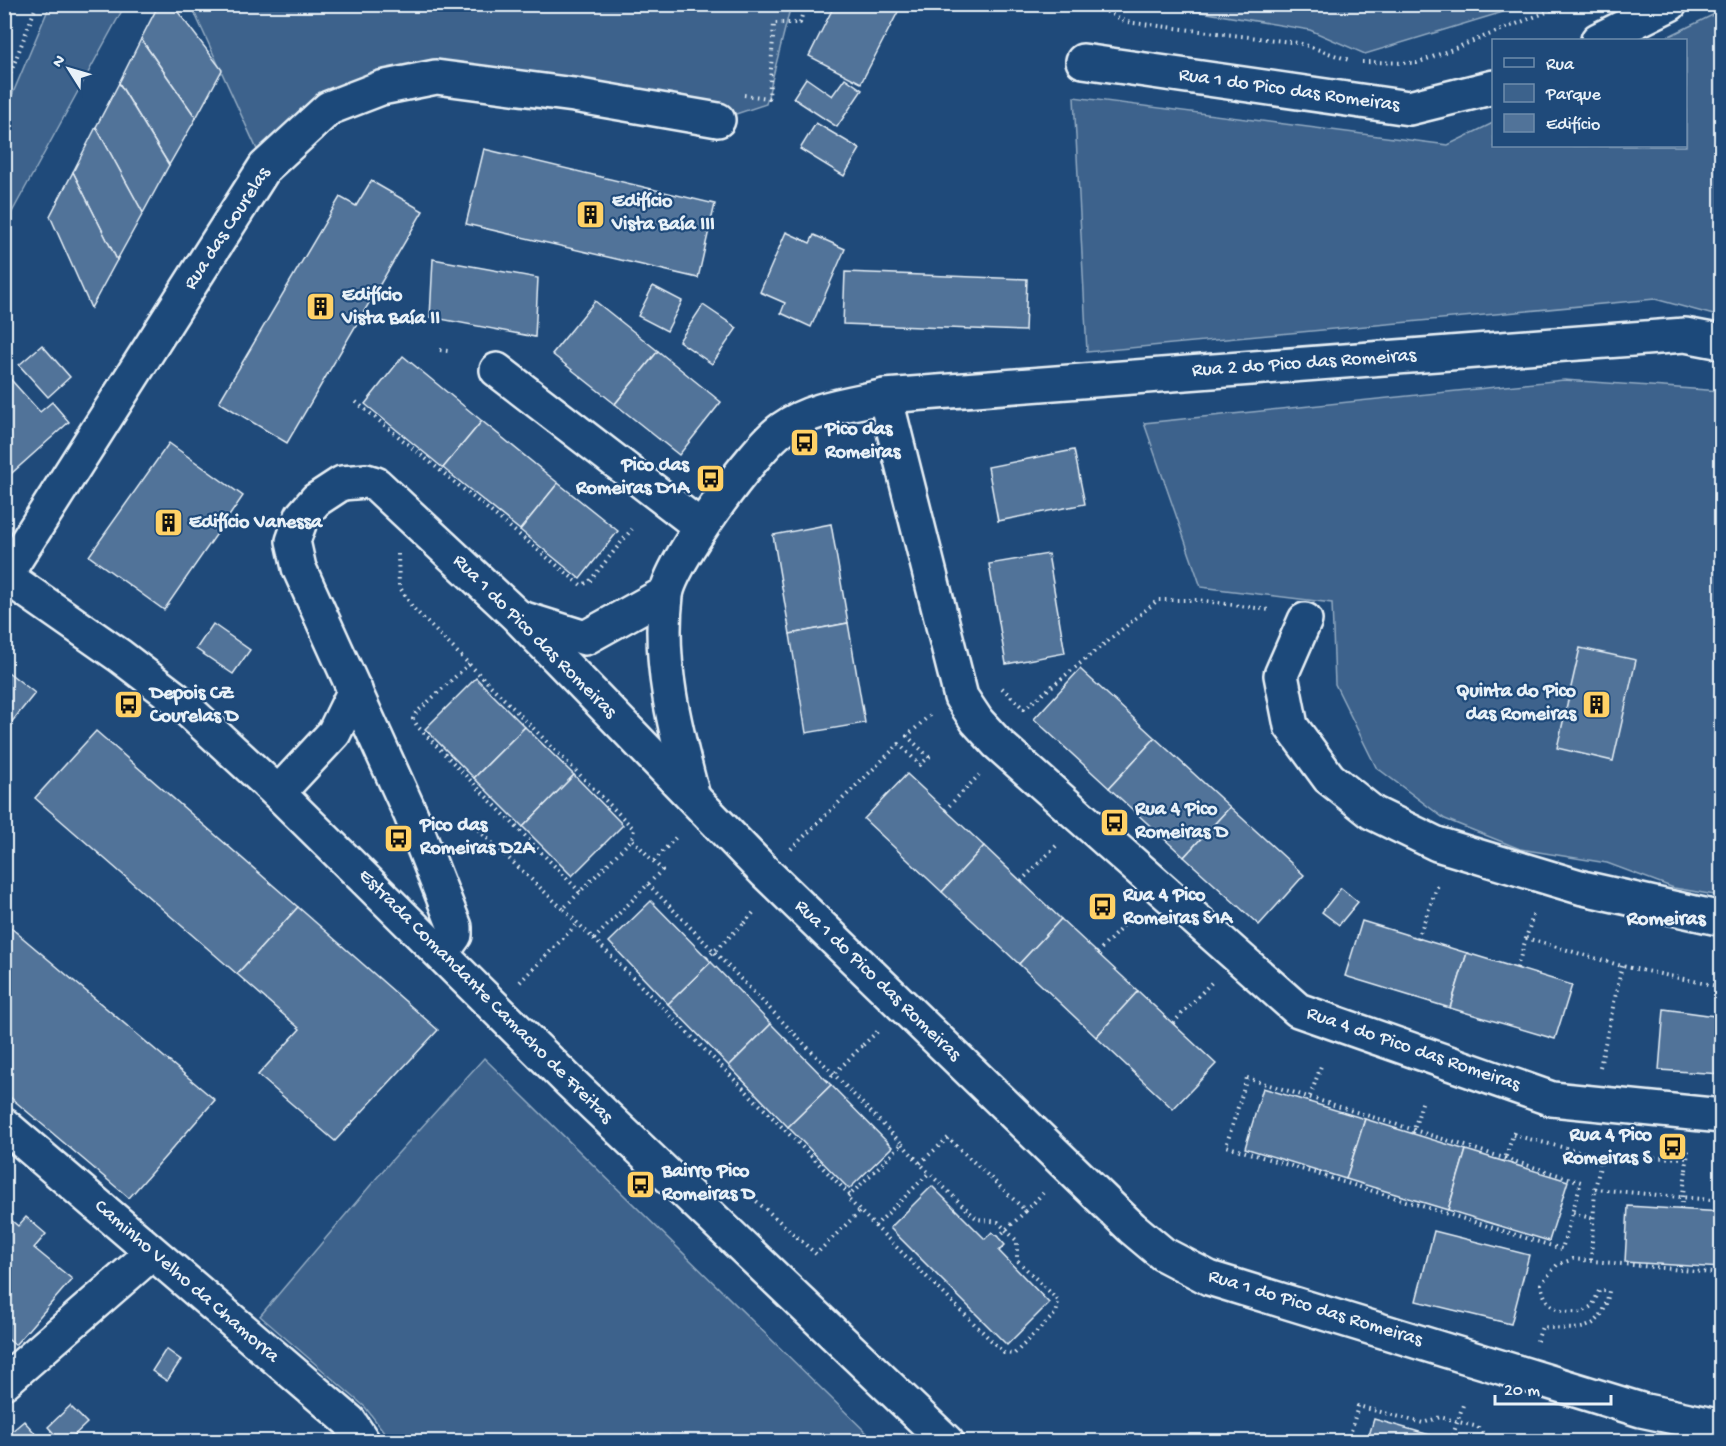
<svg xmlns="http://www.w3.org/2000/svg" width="1726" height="1446" viewBox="0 0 1726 1446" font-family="'Gochi Hand',sans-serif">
	<rect width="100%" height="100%" fill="#1f4a7a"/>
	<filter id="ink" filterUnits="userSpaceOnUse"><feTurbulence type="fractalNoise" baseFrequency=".0167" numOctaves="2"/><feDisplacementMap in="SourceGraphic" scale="12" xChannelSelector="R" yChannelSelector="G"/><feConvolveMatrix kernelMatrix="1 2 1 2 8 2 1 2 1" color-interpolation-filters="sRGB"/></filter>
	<g filter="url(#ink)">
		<g fill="#3c628c" stroke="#92aac2" stroke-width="1.5">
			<path d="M50,5H125L5,225V112Z"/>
			<path d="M191,5H791L766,104L718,120L381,88L265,167Z"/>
			<path d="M1159,5H1526L1365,54L1310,30Z"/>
			<path d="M1721,11V317L1655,299L1087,352L1074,97L1448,145L1493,123L1494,146H1686V40H1661Z"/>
			<path d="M1564,380L1721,391V896L1674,888L1607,863L1520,849L1445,819L1376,767L1335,684L1332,603L1201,587L1144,423Z"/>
			<path d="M484,1058L875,1441L678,1442L669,1435L665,1442L391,1441L365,1407L260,1316L391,1161Z"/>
		</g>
		<g fill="#517399" stroke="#e8f1f8" stroke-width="1.5">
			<path d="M159,4H172L222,70L196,118L141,39Z"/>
			<path d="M835,4L901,6L861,83L809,56Z"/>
			<path d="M141,39L196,118L169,165L119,83Z"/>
			<path d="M806,78L832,96L845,78L862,90L837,127L793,98Z"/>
			<path d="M119,83L169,165L143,213L96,127Z"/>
			<path d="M816,123L860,149L844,176L800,149Z"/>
			<path d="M96,127L143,213L117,260L73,172Z"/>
			<path d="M484,149L715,204L698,278L466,224Z"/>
			<path d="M73,172L117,260L91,308L50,216Z"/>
			<path d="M371,181L423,211L287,443L219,402L340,197L356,206Z"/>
			<path d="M786,232L810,243L814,235L845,249L811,327L781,313L785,303L760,292Z"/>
			<path d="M433,259L538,278L535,337L430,317Z"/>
			<path d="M845,272L1027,279L1025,331L843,324Z"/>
			<path d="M653,286L682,301L667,331L638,316Z"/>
			<path d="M595,301L658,351L615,404L552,354Z"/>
			<path d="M703,305L737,328L712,364L679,341Z"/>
			<path d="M42,345L70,377L48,397L19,365Z"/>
			<path d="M658,351L721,402L679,455L615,404Z"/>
			<path d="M403,356L482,421L443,468L365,404Z"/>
			<path d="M4,372L40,412L52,402L69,422L4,480Z"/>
			<path d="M482,421L558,483L520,530L443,468Z"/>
			<path d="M169,443L243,496L164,610L89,556Z"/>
			<path d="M1074,450L1085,504L998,521L988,467Z"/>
			<path d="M558,483L618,531L580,579L520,530Z"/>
			<path d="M831,524L848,623L790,634L773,535Z"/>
			<path d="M1048,554L1065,653L1006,664L989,564Z"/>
			<path d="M848,623L865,723L806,733L790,634Z"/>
			<path d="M213,624L250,650L233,674L196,649Z"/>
			<path d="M1580,648L1636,660L1613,761L1557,748Z"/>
			<path d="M1080,669L1155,738L1109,788L1034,719Z"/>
			<path d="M8,672L35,693L6,729L4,676Z"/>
			<path d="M476,678L525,727L474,778L425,729Z"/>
			<path d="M525,727L574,775L523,827L474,778Z"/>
			<path d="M96,731L298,907L237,974L35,798Z"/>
			<path d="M1155,738L1230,807L1184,857L1109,788Z"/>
			<path d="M907,774L984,846L942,892L864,819Z"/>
			<path d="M574,775L623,825L572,876L523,827Z"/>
			<path d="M1230,807L1304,875L1259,925L1184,857Z"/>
			<path d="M984,846L1061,919L1019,964L942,892Z"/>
			<path d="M1341,888L1358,902L1339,925L1322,912Z"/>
			<path d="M651,901L711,962L668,1004L609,942Z"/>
			<path d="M298,907L438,1030L335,1141L258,1075L300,1029L237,974Z"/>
			<path d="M1061,919L1138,991L1096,1037L1019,964Z"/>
			<path d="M1362,921L1467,953L1450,1008L1345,976Z"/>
			<path d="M4,922L215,1100L129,1198L4,1092Z"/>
			<path d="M1467,953L1572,985L1555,1039L1450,1008Z"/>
			<path d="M711,962L771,1024L729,1066L668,1004Z"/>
			<path d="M1138,991L1216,1064L1173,1109L1096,1037Z"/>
			<path d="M1664,1009L1722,1017V1074L1659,1070Z"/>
			<path d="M771,1024L831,1085L788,1127L729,1066Z"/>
			<path d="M831,1085L892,1147L849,1189L788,1127Z"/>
			<path d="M1263,1088L1365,1119L1346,1179L1245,1148Z"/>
			<path d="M1365,1119L1466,1150L1448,1210L1346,1179Z"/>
			<path d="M1466,1150L1568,1181L1549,1241L1448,1210Z"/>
			<path d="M932,1186L985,1239L992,1232L998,1237L1005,1245L999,1251L1049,1303L1007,1345L890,1228Z"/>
			<path d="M1628,1206L1722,1212V1268L1625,1262Z"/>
			<path d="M4,1214L18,1226L26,1217L46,1234L34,1248L72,1279L15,1345L4,1336Z"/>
			<path d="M1434,1231L1529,1255L1511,1324L1416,1301Z"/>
			<path d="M166,1349L181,1360L167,1381L152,1371Z"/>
			<path d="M70,1406L87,1423L67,1442H62L48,1427Z"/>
			<path d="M1374,1419L1451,1441V1442H1367Z"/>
			<path d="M24,1421L43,1442H4V1438Z"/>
		</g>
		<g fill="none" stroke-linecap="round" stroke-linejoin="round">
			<defs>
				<g id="minor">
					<path d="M1598,40L1670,4"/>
					<path d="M1083,61L1409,108L1494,87"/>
					<path d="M497,370L701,527"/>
					<path d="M885,396L961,697L977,721L997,743L1298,1010L1552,1099L1722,1116"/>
					<path d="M5,576L265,167L329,108L381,88L436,77L574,95L718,120"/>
					<path d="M521,618L585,638L666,593"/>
					<path d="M1305,620L1281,675L1291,726L1329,778L1373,813L1437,844L1583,888L1722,919"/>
					<path d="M278,793L334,733L355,690"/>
					<path d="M692,793C675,729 658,663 666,596C669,564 755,448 782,429C811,408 851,404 885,396L1685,335L1722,342"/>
					<path d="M442,953L455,935V927L411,815L299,568L293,541L302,516L316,500L342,483L366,481L376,484L517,616L766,873L1132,1228L1163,1254L1209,1278L1641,1410L1722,1427"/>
					<path d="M4,1125L349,1421L363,1442"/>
					<path d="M4,1382L152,1253"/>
				</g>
				<path id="major" d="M4,575L120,656L175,698L278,793L569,1081L947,1442"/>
			</defs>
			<use href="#minor" stroke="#e8f1f8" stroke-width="38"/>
			<use href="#major" stroke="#e8f1f8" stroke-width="38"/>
			<g stroke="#e8f1f8" stroke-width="4" stroke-dasharray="1.5 4.5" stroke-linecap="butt">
				<path d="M1084,4L1100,8L1126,22L1299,43L1349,60"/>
				<path d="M1362,62L1417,63L1567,4"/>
				<path d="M4,90L37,4"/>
				<path d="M744,95L769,98L774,23H800L805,4"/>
				<path d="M440,350L448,351"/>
				<path d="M356,402L581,585L589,582L632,529"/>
				<path d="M398,554L399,586L413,608L634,829L632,839L563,909L594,939L662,870L632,839"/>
				<path d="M469,664L416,713L413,719L418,727L580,892"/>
				<path d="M1002,688L1024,709L1158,600H1197L1270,610"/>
				<path d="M945,810L979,775"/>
				<path d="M474,826L563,909"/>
				<path d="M791,849L899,744L920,765L929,757L907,736L930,715"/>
				<path d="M654,861L678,835"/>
				<path d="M1021,881L1057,845"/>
				<path d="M648,884L902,1144"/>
				<path d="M744,923L754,912"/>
				<path d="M1418,938L1439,882"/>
				<path d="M1526,938L1622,966L1722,987"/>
				<path d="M594,939L850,1195"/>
				<path d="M1097,953L1135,914"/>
				<path d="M1517,968L1534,912"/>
				<path d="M520,982L578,923"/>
				<path d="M1719,1017L1722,997"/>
				<path d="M1173,1023L1212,982"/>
				<path d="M863,1045L878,1031"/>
				<path d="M1600,1067L1622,966"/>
				<path d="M1247,1078L1581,1182L1562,1249L1226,1146Z"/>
				<path d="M1513,1135L1602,1157L1687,1158"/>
				<path d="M902,1144L929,1173L875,1226L847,1198Z"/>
				<path d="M920,1163L948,1138L1026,1211L1043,1193"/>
				<path d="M1686,1170L1688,1150"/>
				<path d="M1595,1189L1722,1201"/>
				<path d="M738,1194L744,1190L816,1254L860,1211"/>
				<path d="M1573,1213L1594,1219"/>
				<path d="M875,1226L1004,1353L1014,1354L1056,1313L1059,1301L1017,1260V1241L998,1222L977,1219L929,1173"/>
				<path d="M1591,1260L1595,1189L1602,1157"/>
				<path d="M1537,1341L1542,1327C1577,1330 1602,1335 1609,1291H1599L1593,1305L1583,1312C1559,1313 1546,1310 1541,1284L1557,1265L1573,1259L1722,1274"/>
				<path d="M1348,1442L1358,1406L1423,1423L1440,1417L1478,1427L1489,1442"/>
			</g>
			<use href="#minor" stroke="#1f4a7a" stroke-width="33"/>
			<use href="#major" stroke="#1f4a7a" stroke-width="33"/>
			<g stroke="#e8f1f8" stroke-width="4" stroke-dasharray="1.5 4.5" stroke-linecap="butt">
				<path d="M707,958L744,923"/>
				<path d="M827,1081L863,1045"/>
				<path d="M1308,1102L1321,1066"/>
				<path d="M1413,1133L1423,1100"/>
				<path d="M1504,1162L1515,1129"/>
				<path d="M1681,1209L1686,1170"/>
				<path d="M998,1237L1026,1211"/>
				<path d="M1451,1441L1464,1402"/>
			</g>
		</g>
	</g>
	<defs>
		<symbol id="building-square" viewBox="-11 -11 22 22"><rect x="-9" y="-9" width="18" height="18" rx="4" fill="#ffd166" stroke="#1f4a7a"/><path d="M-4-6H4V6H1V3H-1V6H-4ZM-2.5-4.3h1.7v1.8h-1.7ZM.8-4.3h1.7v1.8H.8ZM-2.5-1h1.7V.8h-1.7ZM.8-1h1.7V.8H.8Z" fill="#111"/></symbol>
		<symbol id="bus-square" viewBox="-11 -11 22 22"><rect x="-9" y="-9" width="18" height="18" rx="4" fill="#ffd166" stroke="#1f4a7a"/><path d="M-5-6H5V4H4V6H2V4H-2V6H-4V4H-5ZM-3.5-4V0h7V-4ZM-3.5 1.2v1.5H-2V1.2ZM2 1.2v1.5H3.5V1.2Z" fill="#111"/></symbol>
	</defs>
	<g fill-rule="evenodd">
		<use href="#building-square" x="574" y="198" width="33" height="33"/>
		<use href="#building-square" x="304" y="290" width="33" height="33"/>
		<use href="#bus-square" x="788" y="426" width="33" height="33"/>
		<use href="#bus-square" x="694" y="462" width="33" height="33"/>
		<use href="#building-square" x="152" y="506" width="33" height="33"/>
		<use href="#building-square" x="1580" y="688" width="33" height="33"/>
		<use href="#bus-square" x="112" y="688" width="33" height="33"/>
		<use href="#bus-square" x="1098" y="806" width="33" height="33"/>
		<use href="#bus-square" x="382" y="822" width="33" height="33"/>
		<use href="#bus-square" x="1086" y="890" width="33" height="33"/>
		<use href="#bus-square" x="1656" y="1130" width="33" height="33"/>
		<use href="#bus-square" x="624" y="1168" width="33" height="33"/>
	</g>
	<g text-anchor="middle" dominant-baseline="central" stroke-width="4.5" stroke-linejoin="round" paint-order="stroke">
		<g font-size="20" fill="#e8f1f8" stroke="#1f4a7a">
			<text transform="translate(1289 91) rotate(8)">Rua 1 do Pico das Romeiras</text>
			<text transform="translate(228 229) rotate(-57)">Rua das Courelas</text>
			<text transform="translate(1304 364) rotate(-4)">Rua 2 do Pico das Romeiras</text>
			<text transform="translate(534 637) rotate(45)">Rua 1 do Pico das Romeiras</text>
			<text transform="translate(877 981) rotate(44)">Rua 1 do Pico das Romeiras</text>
			<text transform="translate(485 997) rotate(45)">Estrada Comandante Camacho de Freitas</text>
			<text transform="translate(1413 1050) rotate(19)">Rua 4 do Pico das Romeiras</text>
			<text transform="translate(186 1282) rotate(41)">Caminho Velho da Chamorra</text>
			<text transform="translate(1315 1309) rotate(17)">Rua 1 do Pico das Romeiras</text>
		</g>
		<g font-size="20" font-weight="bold" fill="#e8f1f8" stroke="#1f4a7a" text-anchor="start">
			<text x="612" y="202">Edifício<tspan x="612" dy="23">Vista Baía III</tspan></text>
			<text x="342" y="296">Edifício<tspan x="342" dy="23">Vista Baía II</tspan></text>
			<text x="825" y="430">Pico das<tspan x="825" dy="23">Romeiras</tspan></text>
			<text x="689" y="466" text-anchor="end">Pico das<tspan x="689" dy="23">Romeiras D1A</tspan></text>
			<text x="189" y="523">Edifício Vanessa</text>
			<text x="1576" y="692" text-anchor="end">Quinta do Pico<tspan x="1576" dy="23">das Romeiras</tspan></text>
			<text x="150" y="694">Depois CZ<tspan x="150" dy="23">Courelas D</tspan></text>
			<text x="1135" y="810">Rua 4 Pico<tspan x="1135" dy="23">Romeiras D</tspan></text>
			<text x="420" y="826">Pico das<tspan x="420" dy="23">Romeiras D2A</tspan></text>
			<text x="1123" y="896">Rua 4 Pico<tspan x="1123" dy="23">Romeiras S1A</tspan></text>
			<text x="1652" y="1136" text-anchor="end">Rua 4 Pico<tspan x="1652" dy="23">Romeiras S</tspan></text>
			<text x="662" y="1172">Bairro Pico<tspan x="662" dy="23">Romeiras D</tspan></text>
		</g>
		<g font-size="21" font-weight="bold" fill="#e8f1f8" stroke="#1f4a7a">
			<text x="1666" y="920">Romeiras</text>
		</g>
	</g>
	<rect width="1726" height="1446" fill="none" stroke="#1f4a7a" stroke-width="24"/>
	<rect x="12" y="12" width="1702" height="1422" fill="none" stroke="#e8f1f8" stroke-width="2" filter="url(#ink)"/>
	<rect x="1492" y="39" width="195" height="108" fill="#1f4a7a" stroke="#6f8dac" stroke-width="1.5"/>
	<rect x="1504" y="58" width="30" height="9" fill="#1f4a7a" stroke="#6f8dac" stroke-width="1.5"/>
	<text x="1546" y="69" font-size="18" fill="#e8f1f8">Rua</text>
	<rect x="1504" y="84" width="30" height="18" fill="#3c628c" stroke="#6f8dac" stroke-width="1.5"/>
	<text x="1546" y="99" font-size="18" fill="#e8f1f8">Parque</text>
	<rect x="1504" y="114" width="30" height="18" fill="#517399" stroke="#6f8dac" stroke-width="1.5"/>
	<text x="1546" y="129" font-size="18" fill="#e8f1f8">Edifício</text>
	<g transform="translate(69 69) rotate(307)" stroke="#1f4a7a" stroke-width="4.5" paint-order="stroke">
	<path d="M0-4.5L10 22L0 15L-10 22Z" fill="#e8f1f8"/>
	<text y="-9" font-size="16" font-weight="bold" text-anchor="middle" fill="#e8f1f8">N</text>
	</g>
	<path d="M1495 1395v9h116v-9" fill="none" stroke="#e8f1f8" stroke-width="3"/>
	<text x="1504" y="1395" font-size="18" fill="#e8f1f8" stroke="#1f4a7a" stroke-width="4.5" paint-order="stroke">20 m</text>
</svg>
